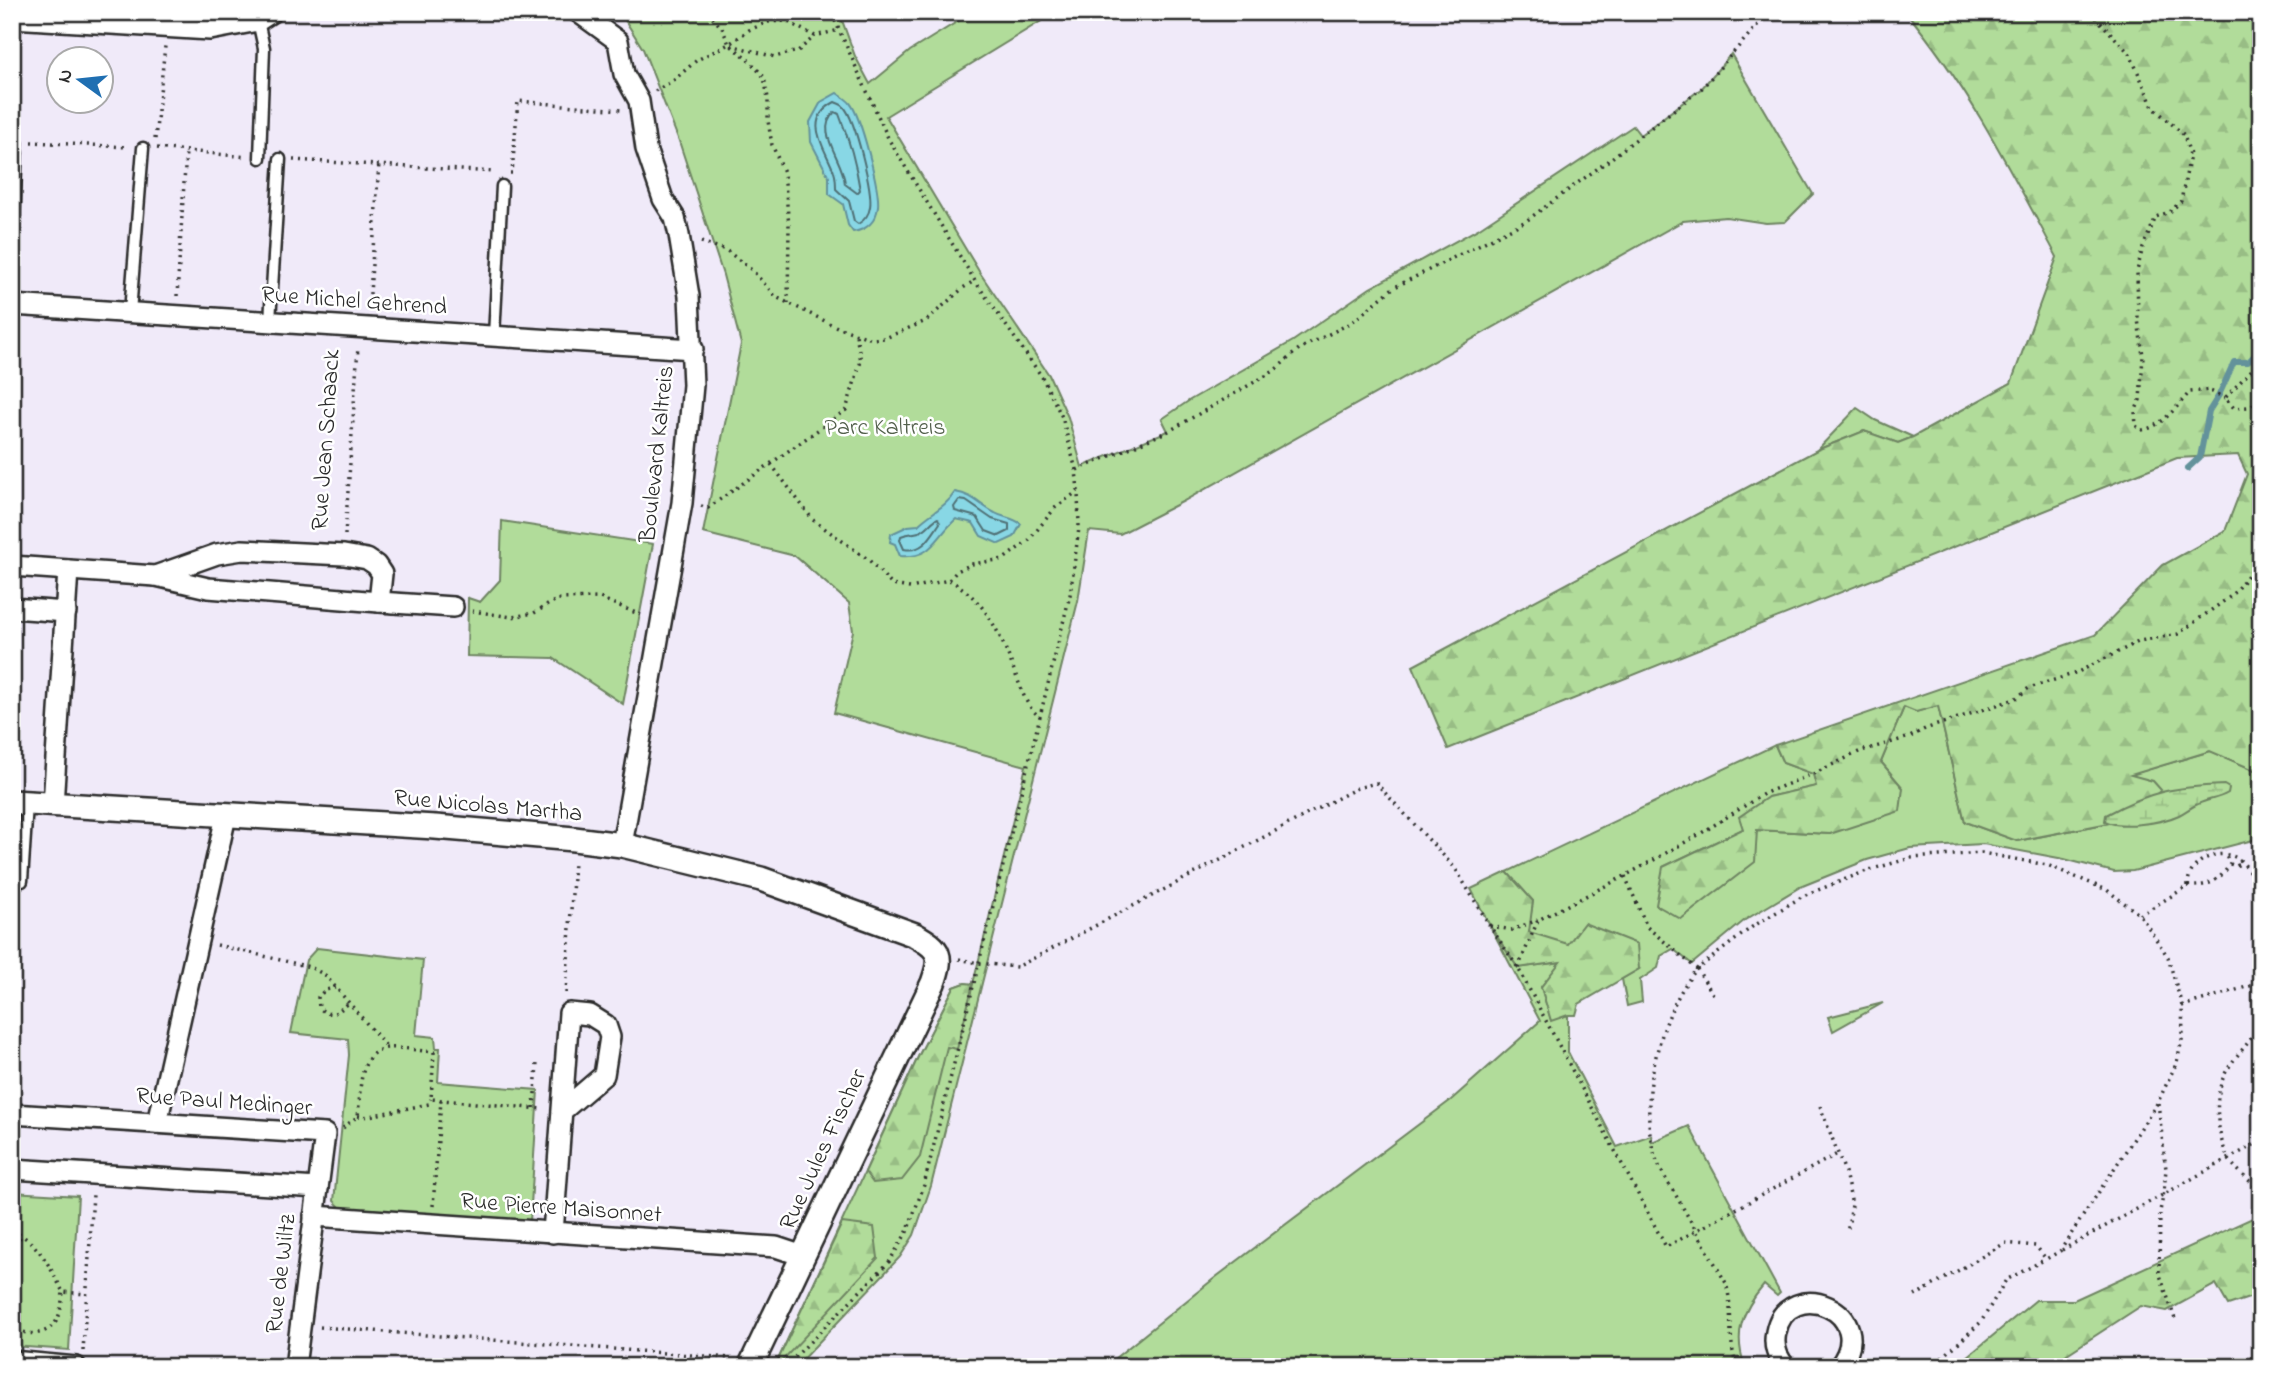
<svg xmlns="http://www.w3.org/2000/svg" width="2273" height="1379" viewBox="0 0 2273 1379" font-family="'Indie Flower',sans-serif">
	<defs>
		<pattern id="forest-firs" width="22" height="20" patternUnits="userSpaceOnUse" patternTransform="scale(1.75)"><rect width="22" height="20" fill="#b1dc9a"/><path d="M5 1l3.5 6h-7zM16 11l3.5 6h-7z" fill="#98bd85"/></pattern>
		<pattern id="wetland-marsh" width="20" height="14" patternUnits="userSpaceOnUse" patternTransform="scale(1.75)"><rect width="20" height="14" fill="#b1dc9a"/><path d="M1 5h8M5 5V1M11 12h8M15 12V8" fill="none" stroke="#98bd85"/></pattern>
	</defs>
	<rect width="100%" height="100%" fill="#f0eaf9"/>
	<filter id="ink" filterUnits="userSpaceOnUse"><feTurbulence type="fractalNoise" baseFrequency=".0143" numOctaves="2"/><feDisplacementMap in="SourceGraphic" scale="14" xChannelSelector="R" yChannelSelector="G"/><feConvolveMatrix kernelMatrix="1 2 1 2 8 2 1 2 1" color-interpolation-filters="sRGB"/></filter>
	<g filter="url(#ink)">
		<g fill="#b1dc9a" stroke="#6e8462" stroke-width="2">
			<path d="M620,12H839L855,56L870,84L910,51L973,12H1056L886,116L980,273L1049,375L1068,417L1082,467L1168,431L1162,419L1190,400L1293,341L1370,288L1478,229L1633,126L1640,135L1702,88L1731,54L1813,194L1785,222L1766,223L1726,217L1683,221L1182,502L1120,534L1089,531L1078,601L931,1186L914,1235L900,1257L795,1367H783L778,1360L919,1055L954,987L965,983L973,984L1026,766L834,713L853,631L849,603L795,556L703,533L741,344L723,275L679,141L643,49Z"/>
			<path d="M1857,408L1875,420L1913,437L1898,443L1864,431L1817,450Z"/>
			<path d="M502,521L653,544L623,704L553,658L467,656L468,598L480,602L500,580Z"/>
			<path d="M1938,705L1965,822L2017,841L2109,823L2136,813L2129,775L2211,751L2261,773V838L2133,871L2114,872L2064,859L1983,844L1910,848L1867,860L1800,887L1745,920L1692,964L1673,949L1661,956L1658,968L1640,980L1642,1002L1627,1006L1622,979L1639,969L1528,932L1533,901L1507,872L1775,745L1783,763L1813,774L1817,786L1768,797L1743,829L1663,867L1757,830L1830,834L1903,788L1881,762L1904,707L1916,712Z"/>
			<path d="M1490,926L1518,968L1561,962L1541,987L1551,1020L1568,1015V1052L1617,1147L1651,1135L1652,1142L1689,1126L1780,1293L1777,1296L1764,1285C1742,1311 1733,1333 1745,1367H1104L1216,1277L1451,1100L1540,1021Z"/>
			<path d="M317,948L423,960L416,1035L435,1037L436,1048H440L438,1082L538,1090L530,1222L341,1208L334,1201L349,1055L348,1039L291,1033L306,960Z"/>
			<path d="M1883,1003L1833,1031L1828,1017Z"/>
			<path d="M12,1192L78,1196L69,1350L12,1346Z"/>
		</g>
		<g fill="url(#forest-firs)" stroke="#6e8462" stroke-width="2">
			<path d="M1906,12H2261V773L2210,751L2131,775L2153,781L2161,790L2136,813L2109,823L2017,841L1965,822L1938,706L1916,712L1904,707L1881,762L1903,788L1900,811L1830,834L1757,830L1755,862L1681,919L1656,905L1663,867L1743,829L1739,817L1768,797L1816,786L1813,774L1783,763L1775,745L2095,635L2163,565L2225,531L2247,474L2238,455L2177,458L1448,749L1413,666L1817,450L1864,431L1898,443L1913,437L2011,383L2057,257C2012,173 1968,86 1906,12Z"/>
			<path d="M1507,872L1533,901L1529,932L1568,944L1584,923L1637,944L1639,969L1579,1004L1576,1015H1568L1551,1021L1541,987L1560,962L1518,968L1490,926L1471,889Z"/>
			<path d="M965,983L973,984L957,1049L947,1047L920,1157L902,1180L873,1183L865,1172L919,1055L954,987Z"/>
			<path d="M2261,1214V1294L2228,1305L2216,1284L2167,1311L2141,1306L2047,1367H1955L2036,1300H2074Z"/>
			<path d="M842,1223L874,1227L878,1258L780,1363L778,1360Z"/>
		</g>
		<path fill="url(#wetland-marsh)" stroke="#6e8462" stroke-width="2" d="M2224,785L2229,788L2228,793C2218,799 2208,799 2198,804C2191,807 2185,812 2179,815C2162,823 2121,829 2105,821L2106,815C2150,791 2174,787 2224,785Z"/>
		<g fill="#88d7e5" stroke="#63929b" stroke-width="2">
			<path d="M837,93C841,96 847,99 850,103C861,116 880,190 878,207C876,221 867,230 853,232L848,225L843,204L829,194V177L811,142L810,122L821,102Z"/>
			<path d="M955,492C974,495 979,505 995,513C1004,518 1013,517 1021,524L1014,537L999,544L981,536L973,523L956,519C935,538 932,559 900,556L895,544L890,542L891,534L908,526L918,525C931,512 945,508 955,492Z"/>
		</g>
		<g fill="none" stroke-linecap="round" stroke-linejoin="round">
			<g stroke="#507075" stroke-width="2">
				<path d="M835,102C839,104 842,104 844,107C855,119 873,191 870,207C869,215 865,220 858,224L854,221L849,201L836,189C836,183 836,177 834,172C825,147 801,120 835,102Z"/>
				<path d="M835,112L839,114C849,139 856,164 860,190L857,193L845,184C844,160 813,131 835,112Z"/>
				<path d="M959,500L966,501L992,519L1009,524V531L999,536L986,531L977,517L955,511L954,507Z"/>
				<path d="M938,518L940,523C931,536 923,553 904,549L900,540L901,536C908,533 912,534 919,532C927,530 931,521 938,518Z"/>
			</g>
			<path stroke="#63929b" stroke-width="6" d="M2187,469L2200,457L2209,411L2219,395L2234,362H2248L2261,349"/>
			<defs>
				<g id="service">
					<path d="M258,21L264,48L260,158"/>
					<path d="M12,278L17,142"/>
					<path d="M130,312L143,148"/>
					<path d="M270,321L280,159"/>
					<path d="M494,336L502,186"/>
					<path d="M12,881H22L27,804"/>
				</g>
				<g id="minor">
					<path d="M578,12L618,41L624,74L639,101L646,149L663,199L675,218L679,235L689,296L693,385L682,503L622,845"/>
					<path d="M12,18L210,30L258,21L272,12"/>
					<path d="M12,305L693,349"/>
					<path d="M12,566L155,576L217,554L242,550L344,555L367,559L376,565L382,574L379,602L453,607"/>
					<path d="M156,576L208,588L379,602"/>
					<path d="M12,608L66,612"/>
					<path d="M53,805L68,570"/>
					<path d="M12,1114L325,1134L295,1367"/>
					<path d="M157,1123L226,816"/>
					<path d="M12,1169L318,1188"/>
					<path d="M314,1216L776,1247L803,1256"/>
					<path d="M553,1233L569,1013L590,1015L606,1025L610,1037L604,1075L562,1111"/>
					<path d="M12,1361L76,1367"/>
					<path d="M1786,1367C1777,1358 1773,1345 1776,1332C1787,1274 1882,1311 1839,1367"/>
				</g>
				<path id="tertiary" d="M12,802L435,827L574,839L622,845L761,879L915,935C940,949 943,955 933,983L750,1367"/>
			</defs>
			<use href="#service" stroke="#2b2b2b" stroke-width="15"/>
			<use href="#minor" stroke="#2b2b2b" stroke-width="24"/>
			<use href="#tertiary" stroke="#2b2b2b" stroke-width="28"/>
			<g stroke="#2b2b2b" stroke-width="3.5" stroke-dasharray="2 5" stroke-linecap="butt">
				<path d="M708,12L722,28L729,44L748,59L764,77L768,98V121L772,145L784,172L789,226L788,303"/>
				<path d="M2091,12L2130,54L2153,107L2184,135L2190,155L2181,201L2171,211L2156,217L2143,247L2137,271L2138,319L2143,356L2140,400L2135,412L2136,426L2142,430C2162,427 2177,406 2190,392L2208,390L2225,398"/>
				<path d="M731,45L775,57L798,51L815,36"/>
				<path d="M655,91L674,80L697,60L729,44L749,30L768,22L786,21L815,36L839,30"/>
				<path d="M155,139L165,46"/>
				<path d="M31,142L128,147"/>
				<path d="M157,148L247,157"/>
				<path d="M293,160L495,172"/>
				<path d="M510,173H512L518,101L621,110"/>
				<path d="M701,242L726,250L753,271L776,297L837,327L872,339L885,338L926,321L963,288L974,281"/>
				<path d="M177,296L186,151"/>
				<path d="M369,308L379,163"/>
				<path d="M2261,360L2225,398L2234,408L2248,407L2261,400"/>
				<path d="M771,464L813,520L869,560L892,585L910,588L949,580L957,571L972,564L1004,559L1029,540L1055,508L1078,491"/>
				<path d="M1077,470L1169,431L1274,371L1299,349L1351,323L1393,288L1526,221L1609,160L1702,88L1769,12"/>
				<path d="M701,506L708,508L846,410L861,361L856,335"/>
				<path d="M345,535L358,347"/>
				<path d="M949,580C988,600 1002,639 1017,678C1023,693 1026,706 1039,716"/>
				<path d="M472,611L512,617L534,613L558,599L600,598L641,615"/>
				<path d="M2230,864L2236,866L2242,863"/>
				<path d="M1625,876L1647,927L1697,969C1660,1010 1635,1109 1657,1161C1662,1174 1671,1187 1678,1199C1694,1227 1710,1255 1726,1283C1734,1311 1727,1340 1737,1367"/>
				<path d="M2188,886C2207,887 2220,881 2230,864L2226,856"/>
				<path d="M2140,915L2188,886C2187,863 2216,847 2237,858C2247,864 2258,885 2261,896"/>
				<path d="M1490,926L1512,930L1538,920"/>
				<path d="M217,945L310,967L325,975L387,1047"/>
				<path d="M959,959L978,963L1017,967L1357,788L1376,783L1455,868L1490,926L1518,968L1666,1247L1839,1153"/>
				<path d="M2261,962V990"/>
				<path d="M1518,968L1538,920L1625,876L1700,834L1765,793L1813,774L1861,751L1910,737L1925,729L2015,699L2029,688L2076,673L2140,641L2178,634L2231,596L2261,559"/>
				<path d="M336,988L325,990L318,997L319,1008C332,1019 337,1012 349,1003"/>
				<path d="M566,993L574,861"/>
				<path d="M1713,994L1697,969L1752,927L1803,896L1869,870L1911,858L1982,853L2047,865L2107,890L2140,915L2168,957L2182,1006L2183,1035L2177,1062L2158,1102L2060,1251L2046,1259L2036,1246L2005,1243L1915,1296"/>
				<path d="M2182,1006L2260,983"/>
				<path d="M2261,1012C2255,1042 2244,1044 2229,1067C2212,1092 2216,1130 2227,1156C2232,1167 2252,1182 2261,1192"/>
				<path d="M2158,1103L2166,1169L2164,1192L2160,1211L2159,1272L2176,1322"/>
				<path d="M1820,1106L1845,1172L1852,1205L1847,1233"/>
				<path d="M534,1108L537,1063"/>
				<path d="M358,1116L364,1117L429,1104L431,1099"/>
				<path d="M343,1128L358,1116C361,1092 357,1049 389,1048C403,1047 419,1051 434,1052L431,1099L542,1109"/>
				<path d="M433,1206L441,1100"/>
				<path d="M12,1231C38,1240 51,1269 63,1292L86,1294"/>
				<path d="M2062,1250L2261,1141"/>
				<path d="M12,1266L21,1234"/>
				<path d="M12,1325C24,1338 48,1336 57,1320C61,1312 62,1300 63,1292"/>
				<path d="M320,1327L731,1358"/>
				<path d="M83,1351L93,1194"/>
				<path d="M785,1367L889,1262L907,1232L924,1185L1070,595L1079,528L1078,491L1076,470L1062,417L1042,377L975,281L889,140L831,12"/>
				<path d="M1932,1367L1981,1322L2006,1280L2046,1259"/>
			</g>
			<use href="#service" stroke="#fff" stroke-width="10"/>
			<use href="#minor" stroke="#fff" stroke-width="19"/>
			<use href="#tertiary" stroke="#fff" stroke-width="23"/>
		</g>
	</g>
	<g text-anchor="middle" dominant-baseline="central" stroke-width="5" stroke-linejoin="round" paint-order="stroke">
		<g font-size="24" fill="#2b2b2b" stroke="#fff">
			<text transform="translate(354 302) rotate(4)">Rue Michel Gehrend</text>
			<text transform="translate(327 440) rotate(-86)">Rue Jean Schaack</text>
			<text transform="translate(658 454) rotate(-84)">Boulevard Kaltreis</text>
			<text transform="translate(488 807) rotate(5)">Rue Nicolas Martha</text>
			<text transform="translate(224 1103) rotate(4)">Rue Paul Medinger</text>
			<text transform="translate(824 1150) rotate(-65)">Rue Jules Fischer</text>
			<text transform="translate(561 1209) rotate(4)">Rue Pierre Maisonnet</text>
			<text transform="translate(282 1274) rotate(-83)">Rue de Wiltz</text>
		</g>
		<g font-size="24" fill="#53604c" stroke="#fff">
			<text x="885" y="428">Parc Kaltreis</text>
		</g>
	</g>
	<rect width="2273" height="1379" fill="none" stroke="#fff" stroke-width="42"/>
	<rect x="21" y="21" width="2231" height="1337" fill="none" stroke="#2b2b2b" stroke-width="2.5" filter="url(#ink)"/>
	<g transform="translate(80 80) rotate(285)"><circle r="33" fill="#ffffff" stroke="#aaaaaa" stroke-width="2"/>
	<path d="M0-5L12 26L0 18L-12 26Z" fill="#1f6fb2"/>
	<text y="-10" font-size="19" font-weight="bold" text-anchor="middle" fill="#2b2b2b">N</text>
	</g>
</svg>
